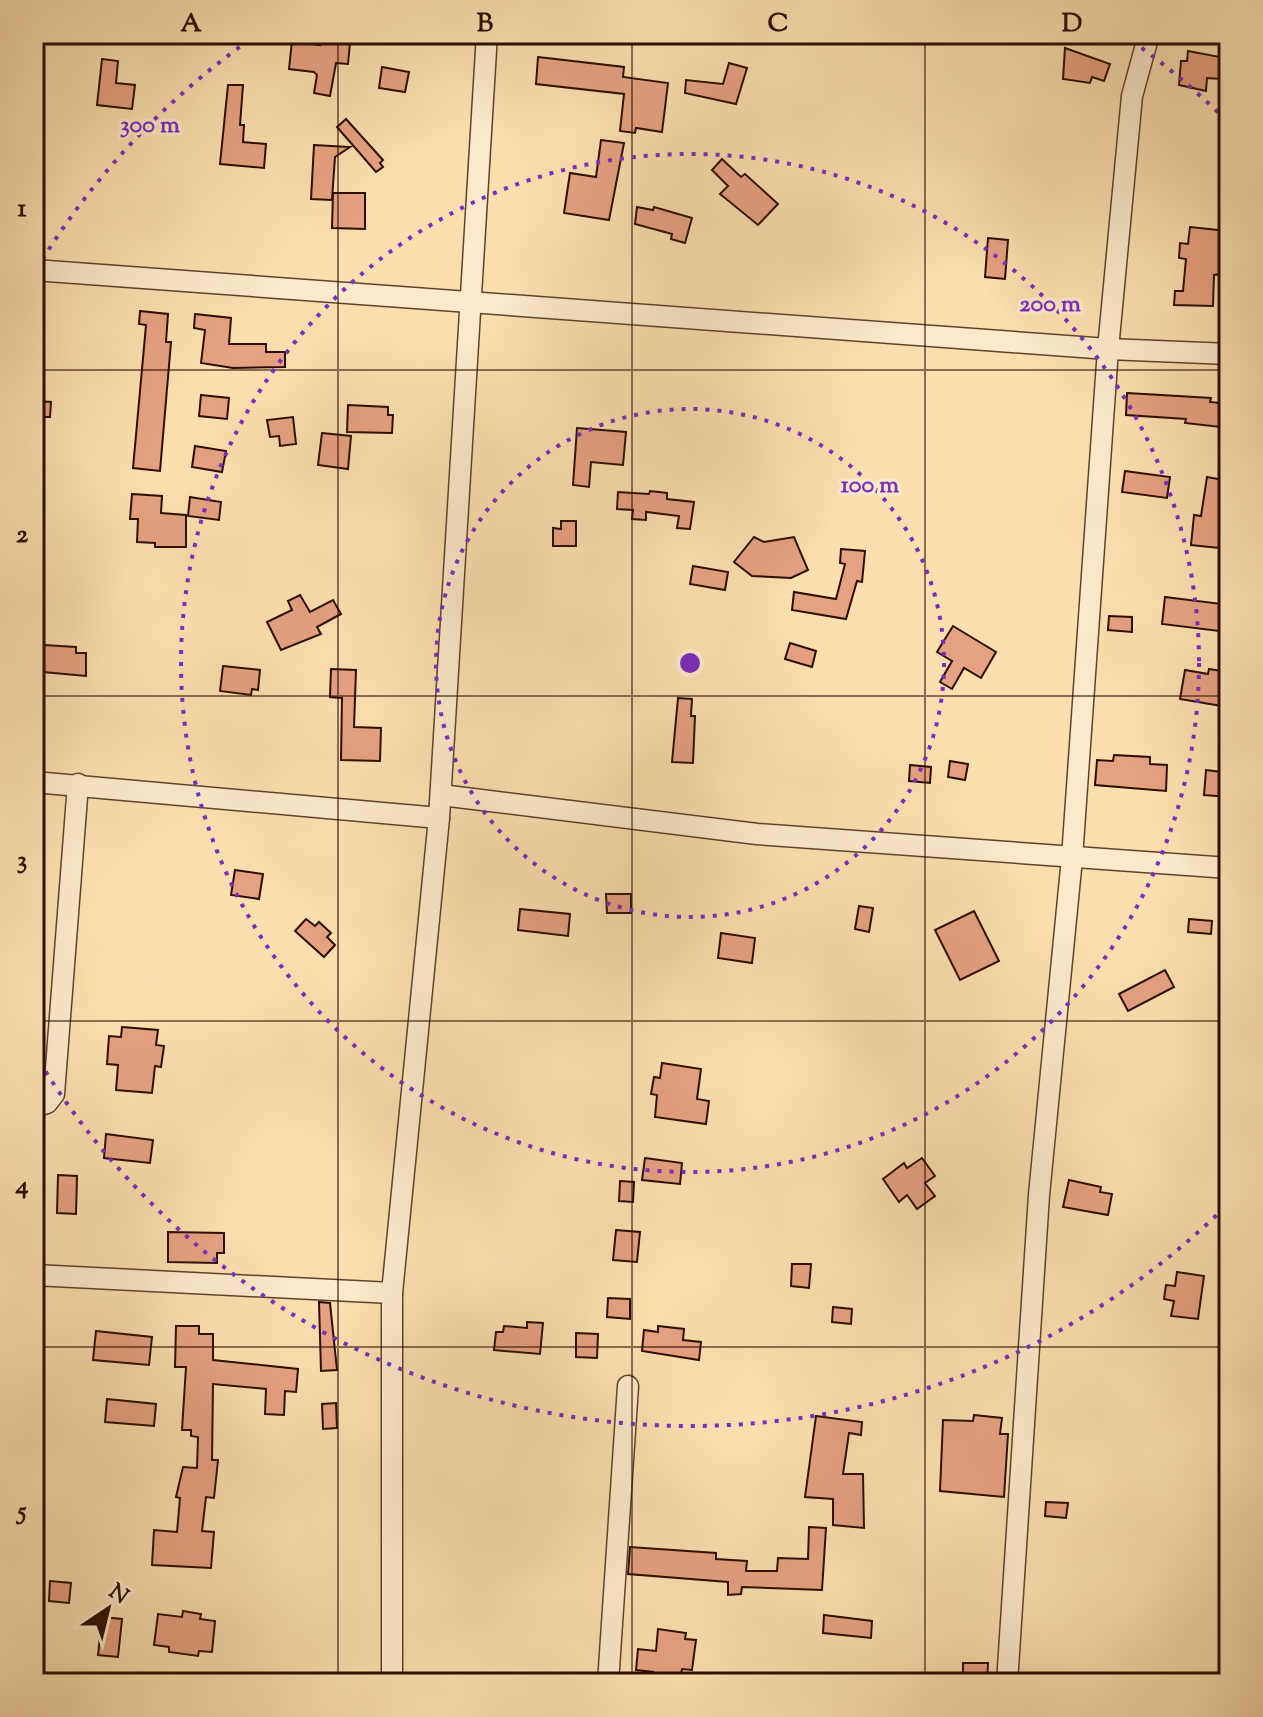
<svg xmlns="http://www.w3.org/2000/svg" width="1263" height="1717" viewBox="0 0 1263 1717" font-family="'Sorts Mill Goudy',serif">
	<rect width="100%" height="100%" fill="#fbdfaf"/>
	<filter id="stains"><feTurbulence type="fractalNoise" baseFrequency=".0025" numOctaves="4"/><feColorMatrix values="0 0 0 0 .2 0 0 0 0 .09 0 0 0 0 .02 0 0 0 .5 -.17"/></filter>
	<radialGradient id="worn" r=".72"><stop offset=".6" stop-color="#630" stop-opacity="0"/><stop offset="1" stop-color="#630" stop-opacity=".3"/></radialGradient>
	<g fill="#e6a181" stroke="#2b0d00" stroke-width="2">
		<path d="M320,40L350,43L348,64L336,63L330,96L314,93L317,75L314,72L289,69L292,41L320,45Z"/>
		<path d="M1065,48L1110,64L1104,81L1092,77L1090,83L1063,79Z"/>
		<path d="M1188,51L1225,58L1222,79L1207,78L1206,91L1179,85L1181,61H1187Z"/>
		<path d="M538,57L624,67L623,77L668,83L662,132L636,128L635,133L620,131L624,94L536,84Z"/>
		<path d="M102,59L118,61L116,83L135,85L132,109L97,105Z"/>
		<path d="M729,63L747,68L736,104L685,93L686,80L723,84Z"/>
		<path d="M382,67L409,72L405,92L379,88Z"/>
		<path d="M228,85H243L240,125H244L243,142L266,144L264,168L220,164Z"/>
		<path d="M346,119L383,160L380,163L383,167L376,172L337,127Z"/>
		<path d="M601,140L624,143L609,220L564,213L570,173L596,177Z"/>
		<path d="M314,145L350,147L335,157L332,200L311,199Z"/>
		<path d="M722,159L741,177L745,174L778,204L758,225L720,194L728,186L712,170Z"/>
		<path d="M333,193H365V229L332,228Z"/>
		<path d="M637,207L653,210L654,207L692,218L685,243L671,239L672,234L635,224Z"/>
		<path d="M1190,227L1227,231L1224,258H1229V273L1214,275L1213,306L1174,305L1175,291H1183L1186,259L1179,258L1180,243L1188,244Z"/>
		<path d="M988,238L1008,240L1005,279L985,277Z"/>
		<path d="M140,311L168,314L166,342H171L160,471L133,468L146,325L139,324Z"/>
		<path d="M195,314L231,318L229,344H266V352H285V367L233,368L201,363L205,330L194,328Z"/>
		<path d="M1127,393L1211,398L1210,402L1229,404V428L1185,423L1186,419L1126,415Z"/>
		<path d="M201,395L229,398L227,419L199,416Z"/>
		<path d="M38,401L51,402L50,417H36Z"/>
		<path d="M348,405L388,407V415H393L392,433L347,432Z"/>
		<path d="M293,417L296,444L280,446L279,436L270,437L267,420Z"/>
		<path d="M577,428L626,432L623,465L591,462L589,487L573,485Z"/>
		<path d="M322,433L351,436L348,469L318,465Z"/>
		<path d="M195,446L226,451L222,472L192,467Z"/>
		<path d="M1125,471L1170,477L1167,498L1122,492Z"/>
		<path d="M1207,477L1229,481L1225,518L1229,519V549L1191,545L1194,515L1201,516Z"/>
		<path d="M650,491L667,493V499L694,502L690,529L677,528L679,516L646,512V520L632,519L633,510L617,509L618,492L649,494Z"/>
		<path d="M132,494L162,496L161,513L186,515V547H155V543L137,542L138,519H130Z"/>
		<path d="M190,497L221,502L219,520L188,516Z"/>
		<path d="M561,521H576V546H553V528L561,529Z"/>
		<path d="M754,537L764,542L794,537L808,570L791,578L752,576L734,562Z"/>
		<path d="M841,549L865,551L862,582L857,581L846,619L792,610L794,592L836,599L845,564L840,563Z"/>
		<path d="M693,566L728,572L725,590L690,584Z"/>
		<path d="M300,595L310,612L333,600L341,614L317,627L321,634L281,650L267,622L292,610L288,601Z"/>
		<path d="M1165,597L1222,604L1219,631L1162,624Z"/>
		<path d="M1109,616L1132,617V632L1108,630Z"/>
		<path d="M953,626L996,652L981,678L964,668L952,689L940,682L952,661L937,652Z"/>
		<path d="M790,643L816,651L812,667L785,659Z"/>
		<path d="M44,645L76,647V653H86V676L43,672Z"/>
		<path d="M223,666L260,670L258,690L252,689L251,695L220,691Z"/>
		<path d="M331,669L356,670L354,727L381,728L380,761L341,760L342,698L330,697Z"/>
		<path d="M1209,669L1228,672L1222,706L1180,699L1185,670L1208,674Z"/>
		<path d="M678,698L692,699L691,716H695L693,763L672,762Z"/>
		<path d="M1114,755L1150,757V764L1167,765L1166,791L1095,785L1097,760L1113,761Z"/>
		<path d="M950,761L968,764L965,780L948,777Z"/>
		<path d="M910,765L931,767L930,783L909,781Z"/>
		<path d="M1206,770L1229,773V797L1204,795Z"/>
		<path d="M235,870L263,874L259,899L231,895Z"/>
		<path d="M606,894H631V913H607Z"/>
		<path d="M859,906L873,908L869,932L855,929Z"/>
		<path d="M520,909L570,914L568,936L518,930Z"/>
		<path d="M974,911L999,961L960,980L935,930Z"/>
		<path d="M306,919L315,926L319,922L331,933L327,937L335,945L324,957L295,931Z"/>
		<path d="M1189,919L1212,921L1211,934L1188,932Z"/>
		<path d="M721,933L755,938L752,963L718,958Z"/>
		<path d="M1165,970L1174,987L1128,1011L1119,994Z"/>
		<path d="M122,1027L158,1030L156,1045L164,1046L161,1067L155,1066L152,1093L116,1090L118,1065L107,1064L109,1036L121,1037Z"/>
		<path d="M662,1063L701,1069L697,1099L709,1101L706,1124L655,1117L657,1095L651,1094L654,1077L660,1078Z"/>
		<path d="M106,1134L153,1140L150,1163L104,1158Z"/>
		<path d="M645,1158L682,1163L680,1184L642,1180Z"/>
		<path d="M922,1158L935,1176L925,1183L935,1196L917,1209L907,1195L899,1202L883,1179L904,1163L907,1168Z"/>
		<path d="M58,1175L77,1176L76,1214L57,1213Z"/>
		<path d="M1069,1180L1101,1187L1100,1192L1112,1194L1108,1215L1063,1207Z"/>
		<path d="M620,1181L634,1182L633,1202L619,1201Z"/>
		<path d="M616,1230L640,1232L637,1262L613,1260Z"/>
		<path d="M168,1232L224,1233V1253H217V1263L168,1262Z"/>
		<path d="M792,1264H811L809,1288L791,1286Z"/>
		<path d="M1177,1272L1204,1276L1198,1319L1171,1316L1174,1301L1164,1299L1166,1285L1175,1286Z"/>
		<path d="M608,1298L630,1299V1319L607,1317Z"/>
		<path d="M319,1302L330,1303L337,1370L321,1371Z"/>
		<path d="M833,1307L852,1309L851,1324L832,1322Z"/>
		<path d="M527,1322L543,1323L540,1354L494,1350L496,1332H503L504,1326L527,1328Z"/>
		<path d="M176,1326H199V1334H213V1360L298,1369L296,1392L285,1391L284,1415L265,1414L266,1389L213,1384L212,1460H218L214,1498L206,1497L202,1531L214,1532L211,1568L152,1565L154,1530L177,1532L180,1498L176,1497L183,1467L197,1468L198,1437L191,1436V1430H182L186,1367H175Z"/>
		<path d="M658,1326L684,1329L683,1340L701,1342L699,1360L642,1351L644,1330L658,1332Z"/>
		<path d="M96,1331L152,1337L149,1365L93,1360Z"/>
		<path d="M576,1333L598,1334L597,1358L576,1357Z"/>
		<path d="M107,1399L156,1404L154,1426L105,1422Z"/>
		<path d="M336,1403L337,1428L323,1429L322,1404Z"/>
		<path d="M974,1415L1002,1418L1000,1434H1008L1004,1497L940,1491L943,1420L973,1421Z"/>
		<path d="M816,1416L862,1422L861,1435L849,1433L843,1474H863L864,1528L833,1525V1499L805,1497Z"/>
		<path d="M1046,1502L1068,1503L1066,1518L1045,1516Z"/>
		<path d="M809,1527L826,1528L822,1590L742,1587L741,1594L728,1595V1582L628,1574L630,1547L716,1553V1559L747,1561L746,1571H777L778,1558L808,1559Z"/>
		<path d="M50,1581L71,1583L69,1603L49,1601Z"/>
		<path d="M183,1611L201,1614L200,1619L215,1621L212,1652L199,1651L198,1656L169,1652V1647L154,1645L158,1614L182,1617Z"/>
		<path d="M824,1615L872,1621L871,1638L823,1633Z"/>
		<path d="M102,1617L122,1619L118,1657L98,1655Z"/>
		<path d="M658,1629L686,1633L685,1639L696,1640L692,1670L682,1669L680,1683L652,1681L653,1672L636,1670L638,1649L656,1651Z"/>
		<path d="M963,1663H988L987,1683H963Z"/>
	</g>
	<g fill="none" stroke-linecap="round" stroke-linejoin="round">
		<defs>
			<g id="minor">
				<path d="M34,270L1108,349L1229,354"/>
				<path d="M34,782L439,818"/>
				<path d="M441,795L757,834L1229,868"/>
				<path d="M34,1107L47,1103L54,1094L78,784"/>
				<path d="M34,1275L392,1293"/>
				<path d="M392,1683V1293L439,818L487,34"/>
				<path d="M608,1683L628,1386"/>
				<path d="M1007,1683L1039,1195L1072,858L1108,349L1132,96L1149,34"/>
			</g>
		</defs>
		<use href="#minor" stroke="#5f422c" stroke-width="23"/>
		<use href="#minor" stroke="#fceacb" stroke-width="20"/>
	</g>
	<path fill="none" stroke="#2b0d00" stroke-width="2" stroke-opacity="0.55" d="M338,34V1683M632,34V1683M925,34V1683M34,370H1229M34,696H1229M34,1021H1229M34,1347H1229"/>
	<g fill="none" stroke="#7b2cbf" stroke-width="4" stroke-dasharray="4 8">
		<circle cx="690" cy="663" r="254"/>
		<circle cx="690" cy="663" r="509"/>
		<path d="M1225 1207A763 763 0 0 1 36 1056M36 270A763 763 0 0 1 258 34M1122 34A763 763 0 0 1 1225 119"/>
	</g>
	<circle cx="690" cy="663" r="12" fill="#7b2cbf" stroke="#fceacb" stroke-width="4"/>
	<g font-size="24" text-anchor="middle" font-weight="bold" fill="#7b2cbf" stroke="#fceacb" stroke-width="6" stroke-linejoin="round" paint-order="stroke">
		<text x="150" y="132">300 m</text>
		<text x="1050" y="311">200 m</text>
		<text x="870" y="492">100 m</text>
	</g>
	<rect width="1263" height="1717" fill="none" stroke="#fbdfaf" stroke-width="88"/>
	<g transform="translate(108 1609) rotate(35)" stroke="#fceacb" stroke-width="6" paint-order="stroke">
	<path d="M0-6L14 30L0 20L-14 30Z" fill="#2b0d00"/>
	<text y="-12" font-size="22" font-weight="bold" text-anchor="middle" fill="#2b0d00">N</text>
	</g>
	<rect x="44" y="44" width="1175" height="1629" fill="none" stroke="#2b0d00" stroke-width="3"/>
	<g font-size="26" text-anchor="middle" font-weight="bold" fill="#2b0d00">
		<text x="191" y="31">A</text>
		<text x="485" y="31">B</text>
		<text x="778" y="31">C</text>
		<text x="1072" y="31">D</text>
		<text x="22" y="216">1</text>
		<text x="22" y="542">2</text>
		<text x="22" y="868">3</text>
		<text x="22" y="1193">4</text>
		<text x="22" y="1519">5</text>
	</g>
	<rect width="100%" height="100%" filter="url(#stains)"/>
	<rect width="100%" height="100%" fill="url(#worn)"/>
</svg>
